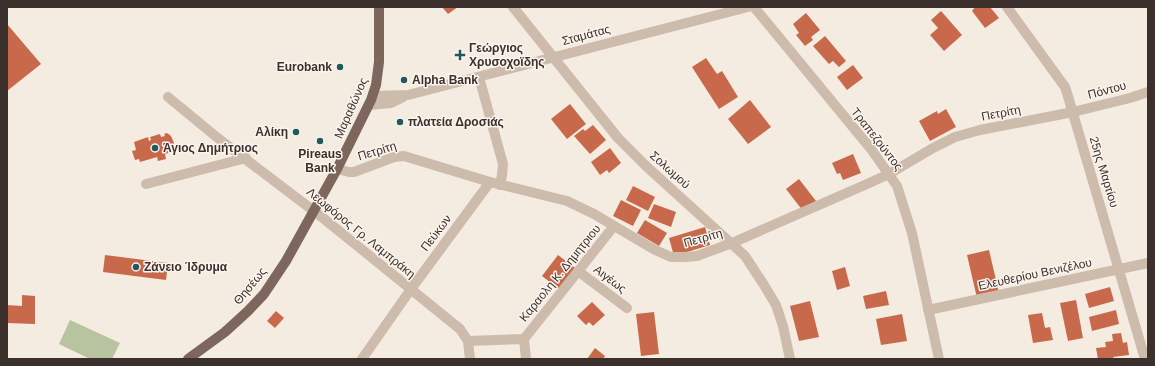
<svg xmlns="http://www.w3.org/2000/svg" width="1155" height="366" viewBox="0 0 1155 366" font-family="Helvetica,sans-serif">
	<rect width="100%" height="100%" fill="#f4ebe1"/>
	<path fill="#b8c4a0" d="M70,320L120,343L112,359H90L59,344Z"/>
	<g fill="#c8694b">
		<path d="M442,7H458L448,14Z"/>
		<path d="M975,7H990L999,18L985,28L972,11Z"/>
		<path d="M941,11L962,35L944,51L930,35L938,28L931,20Z"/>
		<path d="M806,13L820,30L811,37L813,40L805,46L796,35L799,33L793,24Z"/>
		<path d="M7,24L41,64L7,91Z"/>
		<path d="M825,36L846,61L839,67L833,61L829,64L813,46Z"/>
		<path d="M706,58L717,74L722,71L738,97L719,109L692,67Z"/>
		<path d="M853,65L863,78L847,90L837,77Z"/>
		<path d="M750,100L771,127L748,144L728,119Z"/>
		<path d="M570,104L586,124L567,139L551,119Z"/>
		<path d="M946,109L956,127L930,141L919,121L937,111L938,114Z"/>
		<path d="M593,125L606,140L590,154L574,136L583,129L585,131Z"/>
		<path d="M167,133L171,136L174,143L175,151L165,154L166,159L158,161L157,157L140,162L139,159L135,160L132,151L136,150L134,142L148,137L149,141L151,140L150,137L160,134L161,137L165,136L164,134Z"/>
		<path d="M610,148L621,163L609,173L607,170L600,175L591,162Z"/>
		<path d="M853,154L861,173L843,180L840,173L837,174L832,163Z"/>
		<path d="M799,179L816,201L803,211L786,189Z"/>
		<path d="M633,186L655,197L648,211L626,200Z"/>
		<path d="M621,200L641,210L633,226L613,216Z"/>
		<path d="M654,204L676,212L671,227L648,218Z"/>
		<path d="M645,220L667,233L659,246L637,233Z"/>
		<path d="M705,227L710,245L674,256L669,238Z"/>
		<path d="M989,250L999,293L977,298L967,255Z"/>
		<path d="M105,255L168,263L166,280L103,272Z"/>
		<path d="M558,255L575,268L559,289L542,276Z"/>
		<path d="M845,267L850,286L837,290L832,271Z"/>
		<path d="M1110,287L1114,301L1089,308L1085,294Z"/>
		<path d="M886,291L889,305L866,309L863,296Z"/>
		<path d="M22,295L35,296V324L7,323V305L22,306Z"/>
		<path d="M1076,300L1083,338L1068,341L1060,303Z"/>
		<path d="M810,301L819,337L799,341L790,306Z"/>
		<path d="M592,302L605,315L593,326L589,322L586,325L577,316Z"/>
		<path d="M1116,310L1119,324L1092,331L1089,317Z"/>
		<path d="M276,311L284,318L275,328L267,321Z"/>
		<path d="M654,312L659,354L641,356L636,314Z"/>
		<path d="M1042,313L1045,328L1050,327L1053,340L1033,343L1028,315Z"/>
		<path d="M902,314L907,341L881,345L876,319Z"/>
		<path d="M1121,333L1123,343L1127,342L1129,355L1113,357L1114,359H1098L1096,348L1106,347L1105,342L1113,341L1112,334Z"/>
		<path d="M595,348L605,356L603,359H587Z"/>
	</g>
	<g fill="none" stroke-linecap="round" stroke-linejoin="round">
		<g stroke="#cdbbac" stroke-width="10">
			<path d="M513,7L618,138L646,166L745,256L764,285L776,305L783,326L790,359"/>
			<path d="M754,7L871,149L897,186L912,233L939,359"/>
			<path d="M1007,7L1065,87L1067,93L1145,359"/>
			<path d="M479,77L503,164L502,175L500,185"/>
			<path d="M373,96L408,95L748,7"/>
			<path d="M168,97L219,139L323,218L460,329L468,341L470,359"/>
			<path d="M369,105L391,103L403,97"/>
			<path d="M337,169L349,172H354L394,157L404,156L490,182L567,201L594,214L655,250L671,257H684L697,256L732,243L867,184L889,174L933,148L955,137L980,130L1073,112L1130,98L1148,92"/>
			<path d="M146,184L246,158"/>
			<path d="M578,271L627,308"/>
			<path d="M928,310L1148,263"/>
			<path d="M468,341L524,339"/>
			<path d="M362,359L411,289L490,182"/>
			<path d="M526,359L524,339L614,226"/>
		</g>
		<path stroke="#7d675c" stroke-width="10" d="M188,359L225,332L248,311L264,294L286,261L337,169L371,100L376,85L379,62V7"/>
	</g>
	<g fill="#1f5a5e" stroke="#fbf5ee" stroke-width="1.5">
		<path d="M458 49h4v4h4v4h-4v4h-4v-4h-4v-4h4z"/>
		<circle cx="340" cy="67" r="4"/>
		<circle cx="404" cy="80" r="4"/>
		<circle cx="400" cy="122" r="4"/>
		<circle cx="296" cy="132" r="4"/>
		<circle cx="320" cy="141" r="4"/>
		<circle cx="155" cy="148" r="4"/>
		<circle cx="136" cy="267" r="4"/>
	</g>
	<g text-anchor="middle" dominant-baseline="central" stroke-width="3" stroke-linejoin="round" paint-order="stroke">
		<g font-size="12" fill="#3b302b" stroke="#fbf5ee">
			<text transform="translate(586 35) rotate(-15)">Σταμάτας</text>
			<text transform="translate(1107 90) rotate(-15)">Πόντου</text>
			<text transform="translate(351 108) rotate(-66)">Μαραθώνος</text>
			<text transform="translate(1001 113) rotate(-11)">Πετρίτη</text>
			<text transform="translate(877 139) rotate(52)">Τραπεζούντος</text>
			<text transform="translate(377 151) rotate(-17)">Πετρίτη</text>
			<text transform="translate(670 170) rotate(42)">Σολωμού</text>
			<text transform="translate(1104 172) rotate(73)">25ης Μαρτίου</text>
			<text transform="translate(361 233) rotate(39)">Λεωφόρος Γρ. Λαμπράκη</text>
			<text transform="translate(436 233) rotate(-53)">Πεύκων</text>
			<text transform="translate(703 238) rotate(-16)">Πετρίτη</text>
			<text transform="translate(560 273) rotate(-51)">Καραολη Κ. Δημητριου</text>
			<text transform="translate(1035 274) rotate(-12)">Ελευθερίου Βενιζέλου</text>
			<text transform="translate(610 279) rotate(37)">Αιγέως</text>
			<text transform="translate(250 286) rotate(-51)">Θησέως</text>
		</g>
		<g font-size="12" font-weight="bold" fill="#3b302b" stroke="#fbf5ee" text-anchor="start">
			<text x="469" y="48">Γεώργιος<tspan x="469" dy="14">Χρυσοχοϊδης</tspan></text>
			<text x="332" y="67" text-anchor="end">Eurobank</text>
			<text x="412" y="80">Alpha Bank</text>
			<text x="408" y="122">πλατεία Δροσιάς</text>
			<text x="288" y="132" text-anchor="end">Αλίκη</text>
			<text x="163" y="148">Άγιος Δημήτριος</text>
			<text x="320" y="154" text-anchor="middle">Pireaus<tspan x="320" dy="14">Bank</tspan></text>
			<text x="144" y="267">Ζάνειο Ίδρυμα</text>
		</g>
	</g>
	<rect width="1155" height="366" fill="none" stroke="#3b302b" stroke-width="16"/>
</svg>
